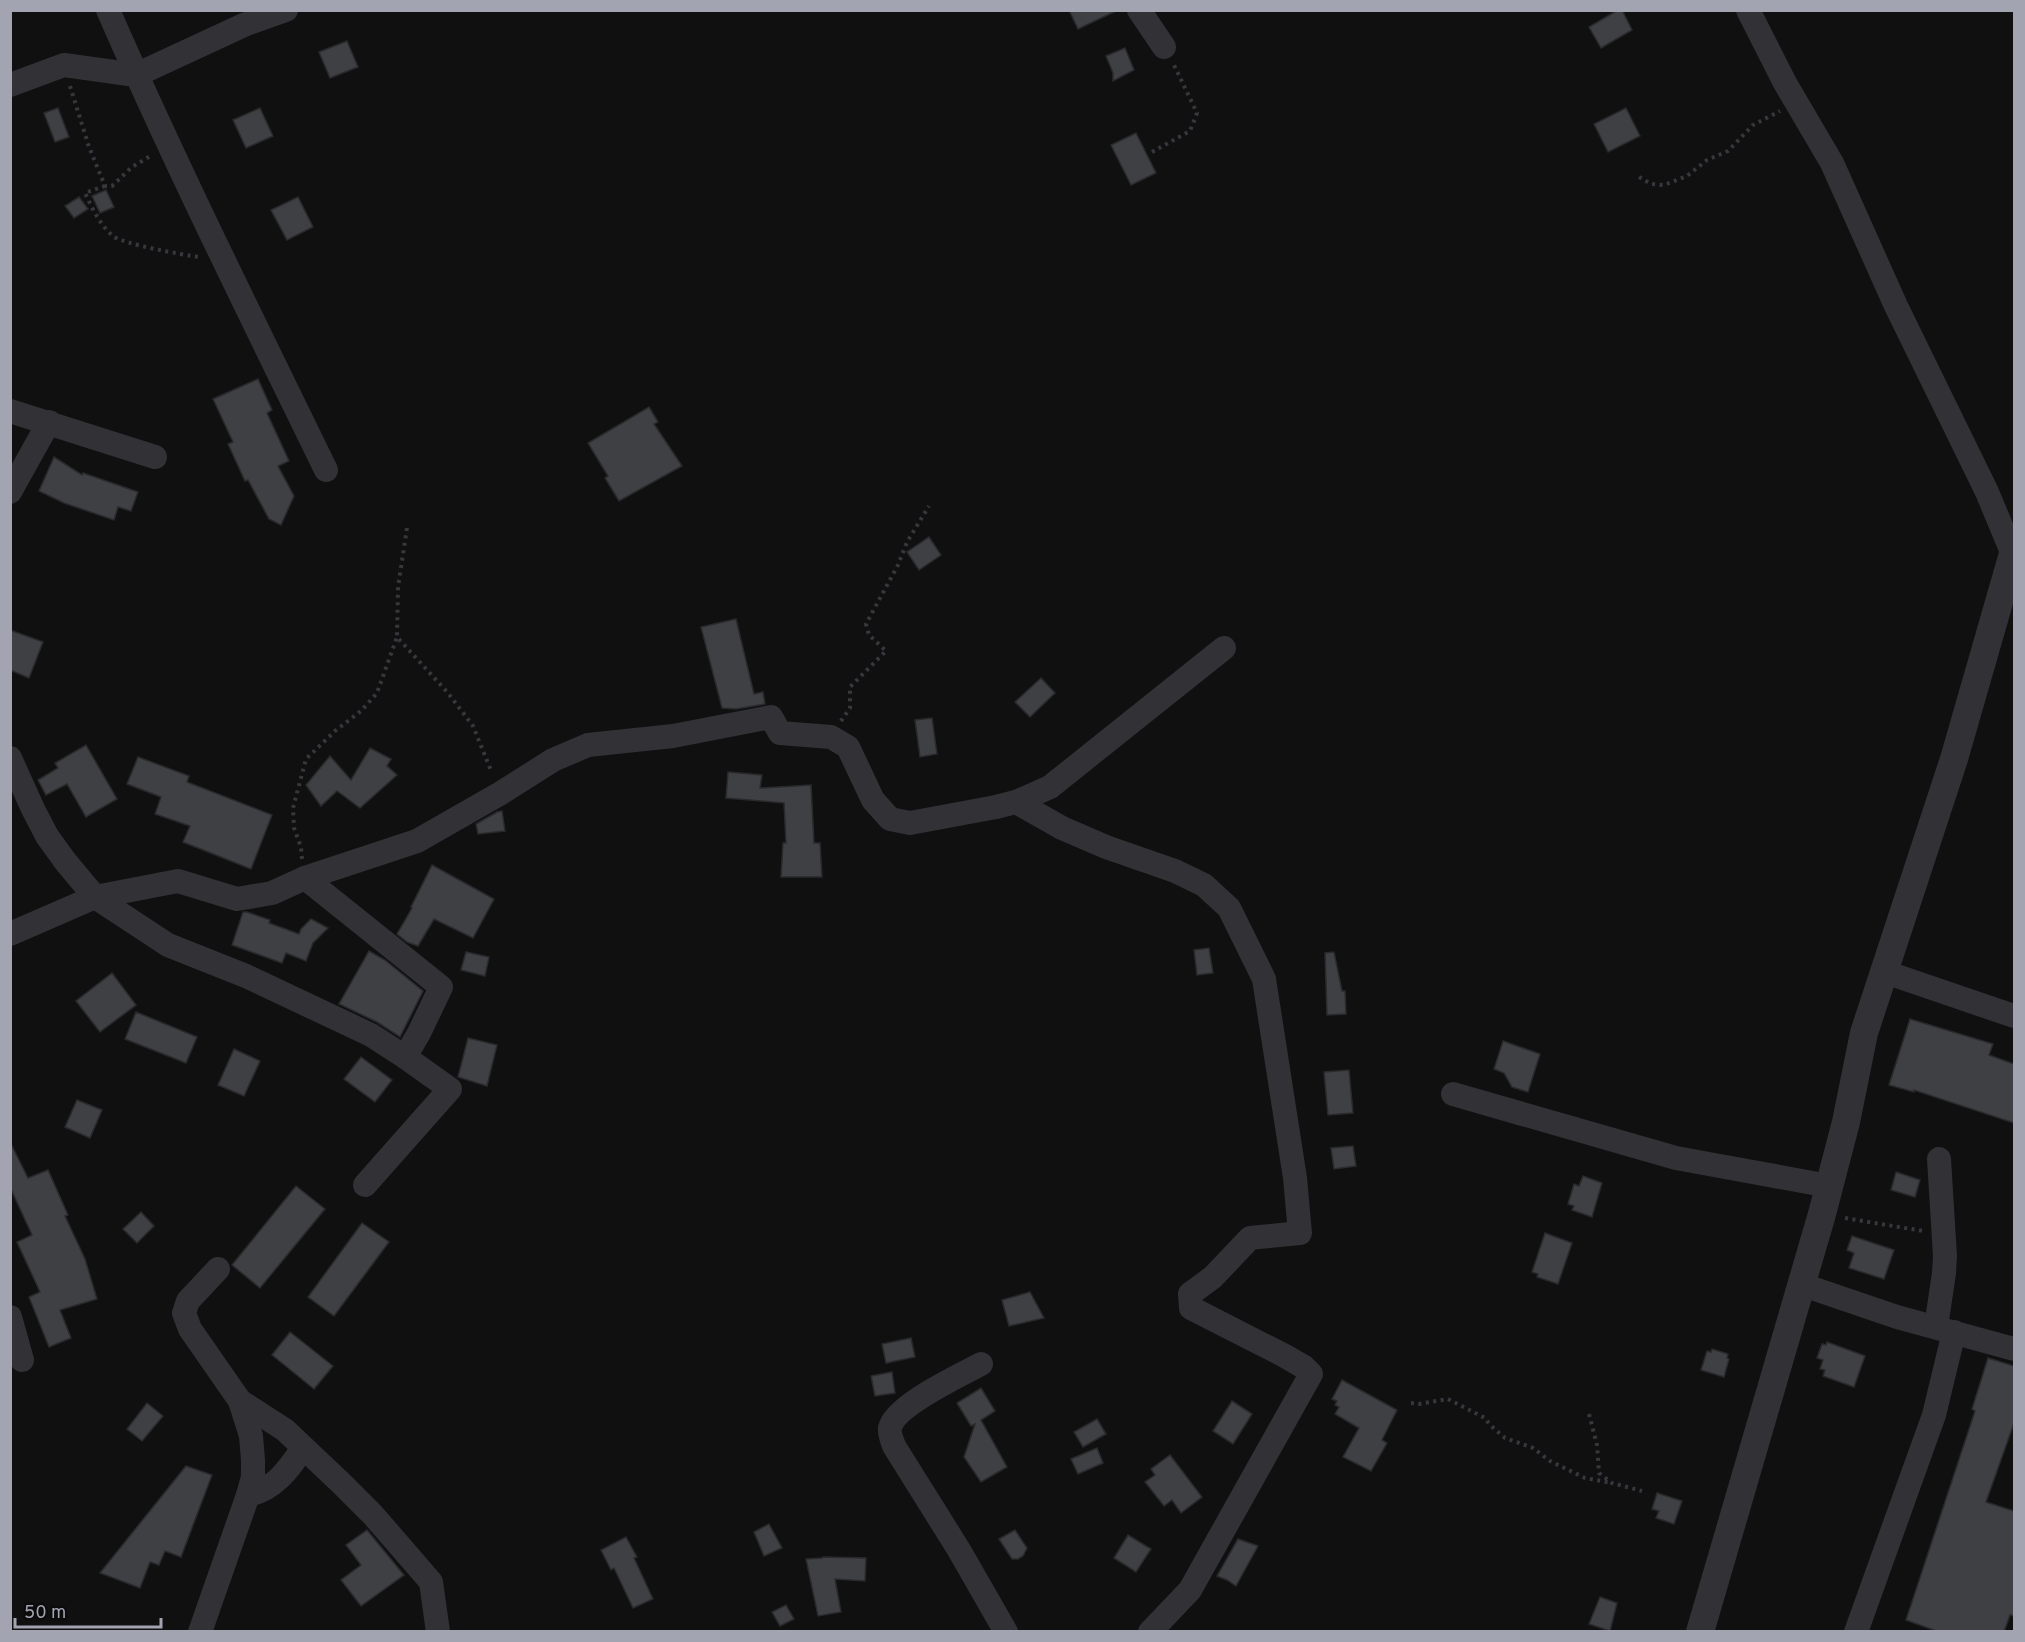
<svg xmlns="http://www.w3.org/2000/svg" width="2025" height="1642" viewBox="0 0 2025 1642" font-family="Overpass,sans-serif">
	<rect width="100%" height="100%" fill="#101011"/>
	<g fill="#3f4044" stroke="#2a2a2d" stroke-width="1.5">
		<path d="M1069,10H1118L1078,29Z"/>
		<path d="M1618,10H1622L1632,30L1601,48L1589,27Z"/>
		<path d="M347,41L358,67L330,78L319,52Z"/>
		<path d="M1125,48L1134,70L1113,81V73L1106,56Z"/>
		<path d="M58,108L69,137L55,142L44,113Z"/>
		<path d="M260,108L273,136L246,148L233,120Z"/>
		<path d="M1626,108L1640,136L1608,152L1594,124Z"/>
		<path d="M1136,133L1156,173L1131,185L1111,145Z"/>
		<path d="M106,190L114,207L100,213L92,196Z"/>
		<path d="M79,197L88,209L74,218L65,206Z"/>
		<path d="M298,197L313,227L287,240L271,210Z"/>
		<path d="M258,379L272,410L267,413L289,461L278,466L294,496L281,525L269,519L248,480L245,481L228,444L233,442L213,399Z"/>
		<path d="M649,407L658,422L654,424L682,466L619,501L605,478L608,476L588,443Z"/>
		<path d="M54,457L82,475L83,473L138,492L131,511L118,507L114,520L64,503L39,491Z"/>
		<path d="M929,537L941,555L919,570L907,552Z"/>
		<path d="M736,619L754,694L763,692L765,704L736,709L722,708L701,627Z"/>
		<path d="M10,630L43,642L29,678L10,670Z"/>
		<path d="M1041,678L1055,693L1030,717L1015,702Z"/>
		<path d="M932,718L937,754L920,757L915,720Z"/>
		<path d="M86,745L117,799L86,817L67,784L46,795L38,780L58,768L55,763Z"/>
		<path d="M370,748L391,759L387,766L397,775L360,808L337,791L321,806L306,785L330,756L351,780Z"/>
		<path d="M138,757L189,776L187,782L272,815L251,869L183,842L190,826L155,814L161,797L127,784Z"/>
		<path d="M728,772L762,775L760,788L811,785L814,843H820L822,877H781L783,843H786L784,803L726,798Z"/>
		<path d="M502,811L505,831L478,834L476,824L497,812Z"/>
		<path d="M432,865L494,899L473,938L434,919L418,946L407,942L397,934L412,908L411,907Z"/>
		<path d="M243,912H247L270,920L269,923L299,934L301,929L311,919L328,928L313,943L306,961L286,953L282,963L232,945Z"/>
		<path d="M1209,948L1213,973L1197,975L1194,950Z"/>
		<path d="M369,951L385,960L423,991L400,1037L377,1022L339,1004Z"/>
		<path d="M466,952L489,957L485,976L461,970Z"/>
		<path d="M1334,952L1342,991H1345L1346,1014L1327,1015L1325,953Z"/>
		<path d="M112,973L136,1005L100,1032L76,1001Z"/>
		<path d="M136,1012L197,1037L186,1063L125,1039Z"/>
		<path d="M1910,1019L1993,1044L1989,1055L2014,1064V1123L1914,1090V1092L1889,1085Z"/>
		<path d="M468,1038L497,1045L487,1086L458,1077Z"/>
		<path d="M1503,1041L1540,1054L1528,1092L1512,1087L1504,1073L1494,1069Z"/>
		<path d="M234,1049L260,1061L244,1096L218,1085Z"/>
		<path d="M361,1057L392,1080L375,1102L344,1079Z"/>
		<path d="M1349,1070L1353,1113L1328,1115L1324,1072Z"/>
		<path d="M77,1100L102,1110L90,1138L65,1127Z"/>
		<path d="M10,1142L28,1178L48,1170L68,1215L65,1216L85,1259L97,1299L60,1310L71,1338L49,1347L29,1297L40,1292L17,1242L32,1235L10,1187Z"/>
		<path d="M1353,1146L1356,1166L1334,1169L1331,1148Z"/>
		<path d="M1896,1172L1920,1180L1915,1197L1891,1190Z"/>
		<path d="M1583,1176L1602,1183L1592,1217L1572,1210L1574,1206L1568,1204L1574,1184L1579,1186Z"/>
		<path d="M296,1186L325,1209L260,1288L232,1265Z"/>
		<path d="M141,1212L154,1226L137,1243L123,1229Z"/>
		<path d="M362,1223L389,1242L334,1316L308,1297Z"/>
		<path d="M1545,1233L1572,1243L1558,1284L1537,1277L1538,1274L1532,1272Z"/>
		<path d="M1852,1236L1894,1250L1884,1279L1849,1268L1854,1253L1847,1250Z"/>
		<path d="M1030,1292L1044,1318L1009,1326L1002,1300Z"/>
		<path d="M290,1332L333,1366L314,1389L272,1355Z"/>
		<path d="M911,1338L915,1357L886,1363L882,1344Z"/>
		<path d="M1827,1342L1865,1356L1854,1387L1823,1376L1825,1370L1820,1369L1823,1360L1817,1358L1822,1344L1826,1345Z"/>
		<path d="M1712,1349L1728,1354L1727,1358L1729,1359L1724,1377L1701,1370L1707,1351L1711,1352Z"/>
		<path d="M1988,1358L2014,1366V1423L1986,1502L2014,1511V1616L2010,1615L2004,1632H1939L1906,1620L1975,1411L1972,1409Z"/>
		<path d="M892,1372L895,1393L875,1396L871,1376Z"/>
		<path d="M1342,1380L1397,1410L1382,1440L1387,1443L1371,1471L1343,1457L1359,1428L1335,1414L1339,1407L1335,1405L1337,1401L1332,1399Z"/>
		<path d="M981,1388L995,1411L981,1420L1007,1467L981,1482L964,1457L975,1424L971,1426L957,1403Z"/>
		<path d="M1232,1401L1252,1414L1233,1444L1213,1431Z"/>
		<path d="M147,1403L163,1416L142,1441L127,1429Z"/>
		<path d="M1097,1419L1106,1434L1083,1447L1074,1432Z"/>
		<path d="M1097,1448L1103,1463L1078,1474L1071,1459Z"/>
		<path d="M1170,1455L1202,1497L1181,1513L1172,1500L1164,1506L1145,1482L1155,1475L1151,1469Z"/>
		<path d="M186,1466L212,1475L181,1557L165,1551L159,1565L150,1562L140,1588L100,1573Z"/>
		<path d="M1657,1493L1682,1501L1674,1524L1656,1518L1659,1511L1652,1509Z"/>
		<path d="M769,1524L782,1548L764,1556L754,1532Z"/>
		<path d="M367,1530L404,1575L361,1606L341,1580L361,1565L346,1545Z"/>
		<path d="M1015,1530L1027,1548L1023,1556L1018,1559H1012L999,1539Z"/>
		<path d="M1128,1535L1151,1549L1136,1572L1114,1558Z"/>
		<path d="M626,1537L637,1557L634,1558L653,1599L633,1608L614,1568L611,1570L601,1550Z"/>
		<path d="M1238,1539L1258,1546L1236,1586L1227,1580L1217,1576Z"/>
		<path d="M823,1557L866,1558L865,1581L835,1579L841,1612L818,1616L806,1559L822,1558Z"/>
		<path d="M1600,1597L1617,1603L1610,1631L1589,1624Z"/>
		<path d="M786,1605L794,1619L780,1626L772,1612Z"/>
	</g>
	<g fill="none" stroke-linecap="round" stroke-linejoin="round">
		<g stroke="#37383d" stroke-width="4" stroke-dasharray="3 4.5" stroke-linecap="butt">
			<path d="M70,86L89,147L105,186H112L132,167L152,155"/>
			<path d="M1152,152L1190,131L1197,113L1173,63"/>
			<path d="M1639,177L1651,184L1664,185L1687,176L1707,160L1728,151L1753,125L1780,111"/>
			<path d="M105,186L85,193C92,208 100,225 113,236C122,244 184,255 199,257"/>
			<path d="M407,528L398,587L397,637L448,693L473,726L492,773"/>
			<path d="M841,721L850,708V687L886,651L869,635L866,624L898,565L907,542L929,506"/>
			<path d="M302,859L301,847L294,828L293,808L306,759L335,731L361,711L377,693L397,637"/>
			<path d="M1845,1218L1923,1231"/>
			<path d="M1411,1403L1419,1404L1448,1399L1485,1418L1490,1425L1505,1438L1533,1448L1550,1461L1585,1478L1612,1483"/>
			<path d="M1589,1414L1597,1445L1599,1473L1612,1483L1642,1491"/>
		</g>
		<g stroke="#313136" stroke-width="24">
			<path d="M108,10C176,166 252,318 326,470"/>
			<path d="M1139,10L1164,47"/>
			<path d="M1748,10L1785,83L1832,163L1896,306L1987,492L2014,557"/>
			<path d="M10,85L64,65L136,75L246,24L286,10"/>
			<path d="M10,411L155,457"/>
			<path d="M10,492L49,422"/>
			<path d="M10,758L33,809L47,836L65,861L95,897L168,945L246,976L371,1035L405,1057"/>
			<path d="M1016,802L1062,828L1106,847L1175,871L1204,885L1229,908L1264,979L1295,1178L1300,1233L1250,1238L1213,1277L1190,1294L1191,1308L1285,1356L1304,1367L1311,1374L1190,1590L1150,1632"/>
			<path d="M305,878L441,987L419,1033L405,1057L450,1089L365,1185"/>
			<path d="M10,934L95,897L178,881L237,899L272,893L305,878L417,841L501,793L553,760L588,745L673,736L771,717L780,733L831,737L848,747L873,800L890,819L910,823L996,807L1016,802L1050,787L1224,648"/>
			<path d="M1885,972L2014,1016"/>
			<path d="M1453,1094L1676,1158L1829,1186"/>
			<path d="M1803,1285L1897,1317L2014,1349"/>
			<path d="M10,1317L22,1360"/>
			<path d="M1936,1327L1944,1273L1945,1256L1939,1159"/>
			<path d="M981,1364C961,1375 895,1405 890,1428C889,1433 892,1440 894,1446L959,1550L1006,1632"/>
			<path d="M240,1401L285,1430L342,1484L373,1515L431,1582L438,1632"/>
			<path d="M248,1495C274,1490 289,1469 303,1448"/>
			<path d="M200,1632L248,1495L253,1477V1460L251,1436L240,1401L190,1329L184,1313L188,1301L218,1269"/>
			<path d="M1856,1632L1934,1415L1954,1332"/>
		</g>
		<path stroke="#313136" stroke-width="28" d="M1700,1632L1822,1214L1846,1122L1864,1033L1954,759L2014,550"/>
	</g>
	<rect width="2025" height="1642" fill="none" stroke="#a2a5b1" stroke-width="24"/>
	<path d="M15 1618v9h146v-9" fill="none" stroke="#a2a5b1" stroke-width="3"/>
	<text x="24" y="1618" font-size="18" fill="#a2a5b1" stroke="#0b0b0c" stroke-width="4.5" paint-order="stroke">50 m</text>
</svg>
